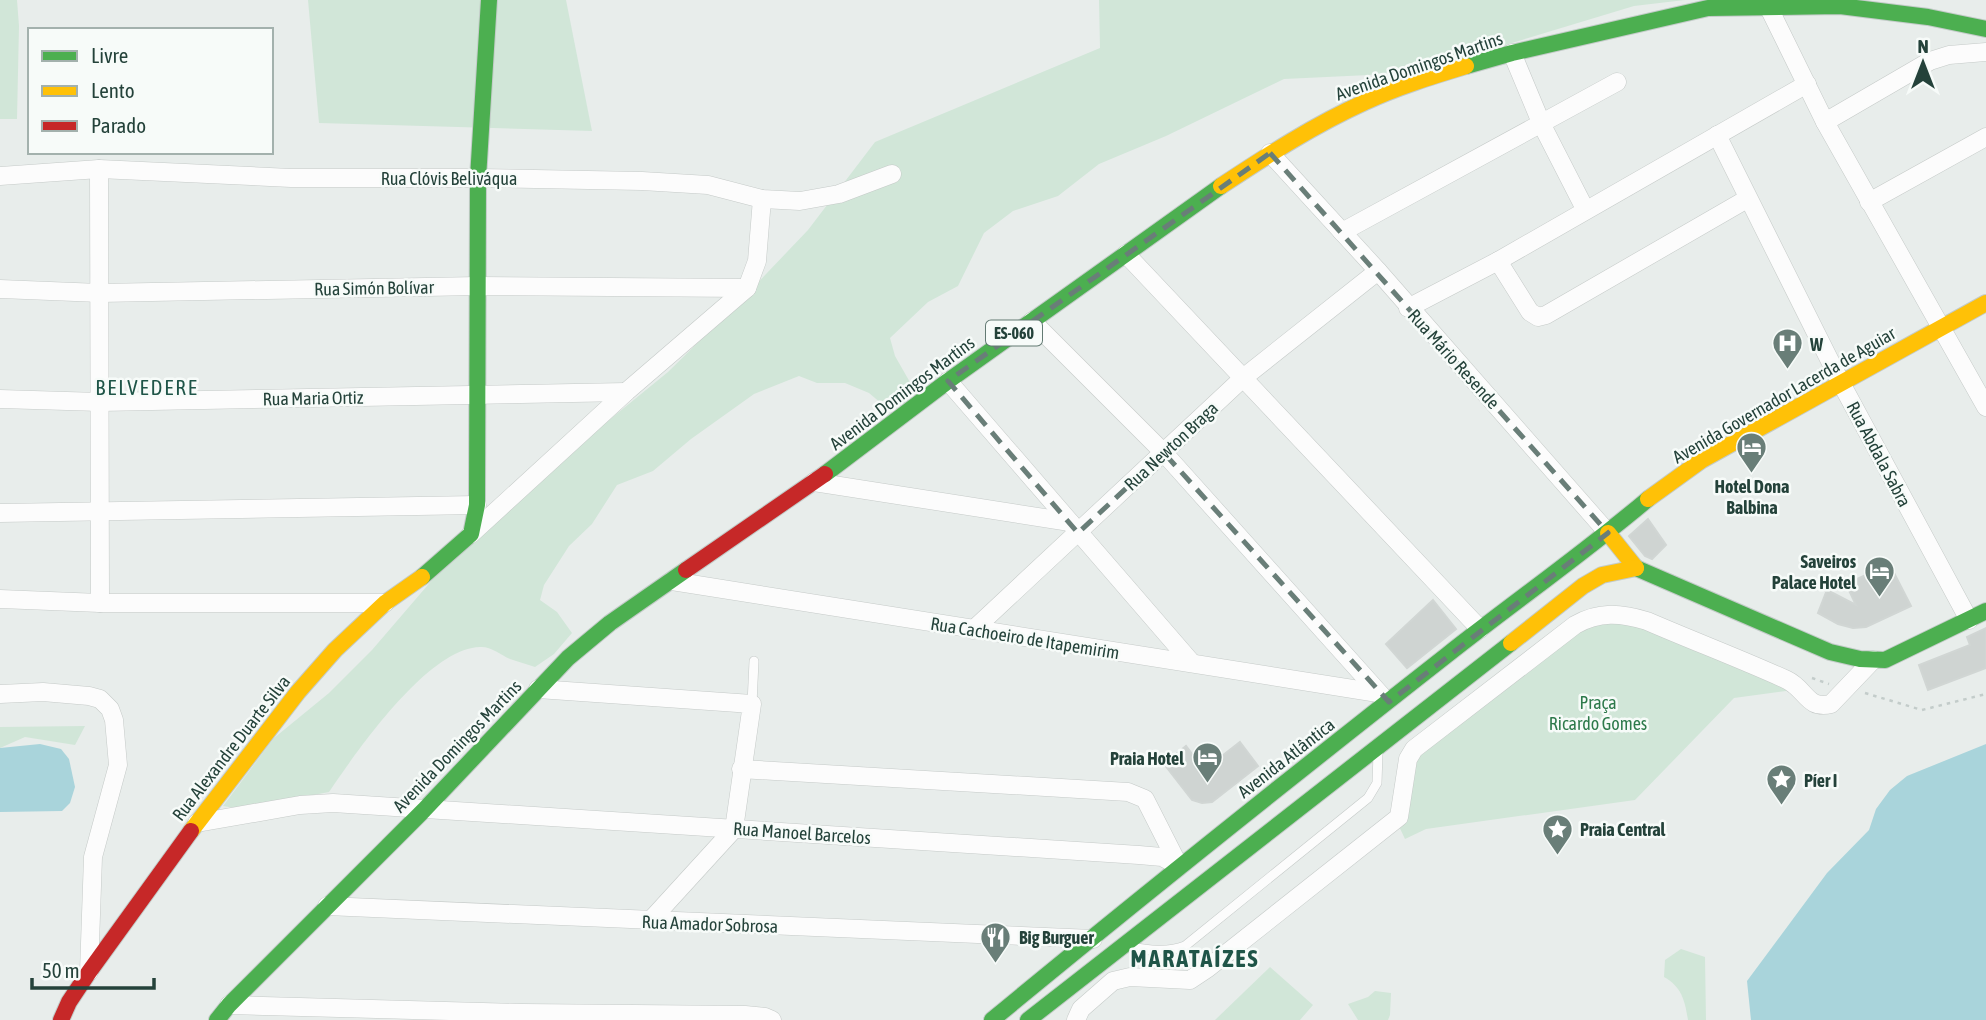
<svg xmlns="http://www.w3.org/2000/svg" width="1986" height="1020" viewBox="0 0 1986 1020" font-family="'Asap Condensed',sans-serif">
	<rect width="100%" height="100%" fill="#e8edeb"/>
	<g fill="#d1e6d8">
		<path d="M0,0H17L19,26L17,119H0Z"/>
		<path d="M308,0H566L592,131L319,123Z"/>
		<path d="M1099,0H1685L1634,6L1439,65L1369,75L1284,79L1166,136L1099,164L1058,196L1013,211L984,233L958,286L928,302L890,338L895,356L911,384L907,402L888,409L869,393L845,383H817L799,376L754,394L691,439L653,471L617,485L592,524L569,546L544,585L540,600L557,612L572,633L554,654L535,667C527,664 518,662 510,659C501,655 490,646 480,647C428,648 357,751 329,792L240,809L223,806L274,738L329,693L372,650L439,572L592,434L668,372L746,295L808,230L875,142L1100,48Z"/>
		<path d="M1594,608H1603L1794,675L1786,691L1734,698L1635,800L1426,829L1405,839L1396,820L1404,751L1581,614Z"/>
		<path d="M85,726L75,745L25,737L0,748V727Z"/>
		<path d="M1681,949L1705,957L1706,1020H1688C1685,1001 1682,987 1664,977L1665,960Z"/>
		<path d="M1270,967L1313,1005L1300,1020H1215Z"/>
		<path d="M1375,991L1391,993L1390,1015L1388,1020H1358L1348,1004L1368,997Z"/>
	</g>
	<g fill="#a9d4db">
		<path d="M40,744L61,749L69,759L75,787L70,803L62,811L0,812V748Z"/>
		<path d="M1986,744V1020H1751L1747,981L1827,873L1869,830L1876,809L1890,790L1907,776Z"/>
	</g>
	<g fill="#cfd4d2" stroke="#d1d6d4" stroke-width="2">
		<path d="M1648,519L1666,545L1652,559L1645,556L1629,536Z"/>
		<path d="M1881,568L1885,576L1893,571L1911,606L1866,627L1853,628L1838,624L1818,613L1827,590L1856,605L1846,584Z"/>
		<path d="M1433,600L1456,629L1407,668L1386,644Z"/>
		<path d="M1986,628V668L1928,690L1919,665L1970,645L1967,637Z"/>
		<path d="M1240,742L1258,766L1212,802L1202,803L1192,800L1164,764L1186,746L1204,770Z"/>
	</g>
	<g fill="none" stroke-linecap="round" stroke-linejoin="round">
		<defs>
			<g id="lane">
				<path d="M752,704L754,661"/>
				<path d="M1129,947C1148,950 1167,953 1185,946L1368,798L1377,783L1378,753"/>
			</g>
			<g id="street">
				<path d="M1768,6L1825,122L1986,407"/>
				<path d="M1512,53L1542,125L1585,209"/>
				<path d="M1825,122L1930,61L1949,55L1986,52"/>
				<path d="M1717,135L1841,383L1969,620"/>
				<path d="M1270,153L1378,271L1608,533"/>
				<path d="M99,169L100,603"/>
				<path d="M0,176L99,169L291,178H478L642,181L708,185L762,199L800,201L839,194L892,174"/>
				<path d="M1869,202L1986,137"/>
				<path d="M1342,232L1617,82"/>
				<path d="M1126,254L1480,629"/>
				<path d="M1498,261L1530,312L1538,317L1546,315L1747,199"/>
				<path d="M0,289L100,293L478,286L747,288"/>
				<path d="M1408,308L1498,261L1807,84"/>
				<path d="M1032,321L1164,453L1381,695"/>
				<path d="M948,381L1191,662"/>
				<path d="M0,399L100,402L626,392"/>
				<path d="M814,482L1070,522"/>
				<path d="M0,513L477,505"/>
				<path d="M471,534L626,392L747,288L757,261L762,199"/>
				<path d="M672,581L1378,693"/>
				<path d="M0,599L100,603H385"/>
				<path d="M973,630L1243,378L1378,271"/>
				<path d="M538,689L752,704L734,829L650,921"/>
				<path d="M0,694L43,692L89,696L100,699L110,709L114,720L118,765L93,857L89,972"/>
				<path d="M741,769L1128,792L1145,799L1179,866"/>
				<path d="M197,823L300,805L333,803L1139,855L1162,857L1179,866"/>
				<path d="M327,906L1093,939"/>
				<path d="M229,1005L523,1013L745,1015L765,1017L772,1020"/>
				<path d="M1076,1020L1081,1009L1113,981L1130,977L1190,980L1208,968L1399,817L1408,759L1414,749L1575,625C1599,611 1621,613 1647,621C1693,641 1741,659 1787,680C1806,689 1807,710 1831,704L1873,660"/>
			</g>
			<g id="fast">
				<path d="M1466,66L1512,53L1708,8L1840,6L1928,17L1986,29"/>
				<path d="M825,474L948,381L1221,186"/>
				<path d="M1636,568L1830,652L1860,659L1885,660L1986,611"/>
				<path d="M422,577L471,534L477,505L478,178L489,0"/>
				<path d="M217,1020L229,1005L424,810L568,658L610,623L686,570"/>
				<path d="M992,1020C1142,896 1294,775 1447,655C1514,602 1583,554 1648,499"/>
				<path d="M1028,1020L1511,643"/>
			</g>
			<g id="slow">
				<path d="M1221,186C1268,155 1314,125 1365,102C1397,87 1433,76 1466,66"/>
				<path d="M1648,499L1702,460L1986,303"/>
				<path d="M1608,533L1636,568"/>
				<path d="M1511,643L1583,586L1602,575L1636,568"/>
				<path d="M191,831L298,692L335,650L385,603L422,577"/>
			</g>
			<g id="jam">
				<path d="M686,570L825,474"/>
				<path d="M61,1020L69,1002L89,972L191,831"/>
			</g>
		</defs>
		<use href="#lane" stroke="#c5cac8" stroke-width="10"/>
		<use href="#street" stroke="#c5cac8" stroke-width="19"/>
		<use href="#fast" stroke="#c3cbc8" stroke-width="18"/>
		<use href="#slow" stroke="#c3cbc8" stroke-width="18"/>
		<use href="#jam" stroke="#c3cbc8" stroke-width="18"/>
		<g stroke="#c3ccca" stroke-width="2.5" stroke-dasharray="3.5 5" stroke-linecap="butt">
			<path d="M1812,678L1829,684"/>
			<path d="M1865,693L1922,710L1986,694"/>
		</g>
		<use href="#lane" stroke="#fcfcfc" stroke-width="9"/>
		<use href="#street" stroke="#fcfcfc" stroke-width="18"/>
		<use href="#fast" stroke="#4caf50" stroke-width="16"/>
		<use href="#slow" stroke="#ffc107" stroke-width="16"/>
		<use href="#jam" stroke="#c62828" stroke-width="16"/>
	</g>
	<path fill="none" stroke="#697e78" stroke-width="5" stroke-dasharray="14 9" stroke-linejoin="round" d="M1270,153L1608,533L1389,702L1164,453L1078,533L948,381Z"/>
	<defs>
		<symbol id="hospital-pin" viewBox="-11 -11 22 30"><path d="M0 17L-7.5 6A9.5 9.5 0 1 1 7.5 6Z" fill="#697e78" stroke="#f7fbf9"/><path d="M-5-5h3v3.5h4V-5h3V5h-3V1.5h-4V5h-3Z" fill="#fff"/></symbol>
		<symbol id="hotel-pin" viewBox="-11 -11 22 30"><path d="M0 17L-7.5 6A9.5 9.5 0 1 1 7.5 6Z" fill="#697e78" stroke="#f7fbf9"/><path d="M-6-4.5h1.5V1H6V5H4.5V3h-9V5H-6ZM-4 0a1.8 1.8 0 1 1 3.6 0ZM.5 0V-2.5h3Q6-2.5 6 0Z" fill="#fff"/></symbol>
		<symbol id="sight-pin" viewBox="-11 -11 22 30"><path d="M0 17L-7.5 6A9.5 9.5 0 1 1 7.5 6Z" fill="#697e78" stroke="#f7fbf9"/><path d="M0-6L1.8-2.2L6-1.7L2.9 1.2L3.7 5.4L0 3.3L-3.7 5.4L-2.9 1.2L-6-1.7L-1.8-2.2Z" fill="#fff"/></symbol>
		<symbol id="restaurant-pin" viewBox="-11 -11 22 30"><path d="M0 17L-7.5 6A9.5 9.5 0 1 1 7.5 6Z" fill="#697e78" stroke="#f7fbf9"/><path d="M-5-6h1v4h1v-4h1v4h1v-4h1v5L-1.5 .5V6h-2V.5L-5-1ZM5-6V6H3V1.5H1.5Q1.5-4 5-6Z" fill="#fff"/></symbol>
	</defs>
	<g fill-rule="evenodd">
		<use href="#hospital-pin" x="1770" y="326" width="35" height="47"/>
		<use href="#hotel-pin" x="1734" y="430" width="35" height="47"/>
		<use href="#hotel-pin" x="1862" y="554" width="35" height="47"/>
		<use href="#hotel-pin" x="1190" y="740" width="35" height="47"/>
		<use href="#sight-pin" x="1764" y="762" width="35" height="47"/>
		<use href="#sight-pin" x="1540" y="812" width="35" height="47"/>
		<use href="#restaurant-pin" x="978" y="920" width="35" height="47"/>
	</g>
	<g text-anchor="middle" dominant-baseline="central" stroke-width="5" stroke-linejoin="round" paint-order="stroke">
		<rect fill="#f7fbf9" stroke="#637a73" stroke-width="2" x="986" y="320.5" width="56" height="25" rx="5"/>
		<g font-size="16" font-weight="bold" fill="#24423a">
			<text x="1014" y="333">ES-060</text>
		</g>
		<g font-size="18" fill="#24423a" stroke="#f7fbf9">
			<text transform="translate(1419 66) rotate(-19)">Avenida Domingos Martins</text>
			<text x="449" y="178">Rua Clóvis Beliváqua</text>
			<text transform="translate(374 288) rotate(-1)">Rua Simón Bolívar</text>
			<text transform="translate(1454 359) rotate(48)">Rua Mário Resende</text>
			<text transform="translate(902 393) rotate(-37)">Avenida Domingos Martins</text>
			<text transform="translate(1784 395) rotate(-30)">Avenida Governador Lacerda de Aguiar</text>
			<text transform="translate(313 398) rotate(-1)">Rua Maria Ortiz</text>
			<text transform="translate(1171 446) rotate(-43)">Rua Newton Braga</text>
			<text transform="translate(1879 454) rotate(62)">Rua Abdala Sabra</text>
			<text transform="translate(1025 638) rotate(9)">Rua Cachoeiro de Itapemirim</text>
			<text transform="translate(457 746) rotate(-46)">Avenida Domingos Martins</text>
			<text transform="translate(231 748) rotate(-52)">Rua Alexandre Duarte Silva</text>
			<text transform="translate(1286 758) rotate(-38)">Avenida Atlântica</text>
			<text transform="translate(802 833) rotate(4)">Rua Manoel Barcelos</text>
			<text transform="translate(710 924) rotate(2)">Rua Amador Sobrosa</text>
		</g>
		<g font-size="18" font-weight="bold" fill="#24423a" stroke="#f7fbf9" text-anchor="start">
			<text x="1810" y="344">W</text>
			<text x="1752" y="486" text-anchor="middle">Hotel Dona<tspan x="1752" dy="21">Balbina</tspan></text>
			<text x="1856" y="561" text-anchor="end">Saveiros<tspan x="1856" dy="21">Palace Hotel</tspan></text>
			<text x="1184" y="758" text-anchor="end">Praia Hotel</text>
			<text x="1804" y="780">Píer I</text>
			<text x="1580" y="829">Praia Central</text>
			<text x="1019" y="937">Big Burguer</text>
		</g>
		<g font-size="18" fill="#2d7a4b" stroke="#f7fbf9">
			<text x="1598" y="702">Praça<tspan x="1598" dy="21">Ricardo Gomes</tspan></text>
		</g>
		<g font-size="21" letter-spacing="2" fill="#1f5548" stroke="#f7fbf9">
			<text x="147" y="387">BELVEDERE</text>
		</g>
		<g font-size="24" font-weight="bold" letter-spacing="2" fill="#1f5548" stroke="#f7fbf9">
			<text x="1195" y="958">MARATAÍZES</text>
		</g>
	</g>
	<rect x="28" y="28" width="245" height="126" fill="#f7fbf9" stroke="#a3b1ad" stroke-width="2"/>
	<rect x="42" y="51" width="35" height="10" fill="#4caf50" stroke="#a3b1ad" stroke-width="2"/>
	<text x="91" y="63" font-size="21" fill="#24423a">Livre</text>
	<rect x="42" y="86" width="35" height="10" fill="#ffc107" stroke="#a3b1ad" stroke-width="2"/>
	<text x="91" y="98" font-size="21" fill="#24423a">Lento</text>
	<rect x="42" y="121" width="35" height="10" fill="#c62828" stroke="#a3b1ad" stroke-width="2"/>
	<text x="91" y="133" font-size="21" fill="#24423a">Parado</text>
	<g transform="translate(1923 63)" stroke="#f7fbf9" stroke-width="5" paint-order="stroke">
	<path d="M0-5L12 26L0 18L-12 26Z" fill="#24423a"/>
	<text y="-10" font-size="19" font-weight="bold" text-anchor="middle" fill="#24423a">N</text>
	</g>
	<path d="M32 978v10h122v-10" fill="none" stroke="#24423a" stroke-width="3.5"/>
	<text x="42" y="978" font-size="21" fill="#24423a" stroke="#f7fbf9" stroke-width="5" paint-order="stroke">50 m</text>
</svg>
